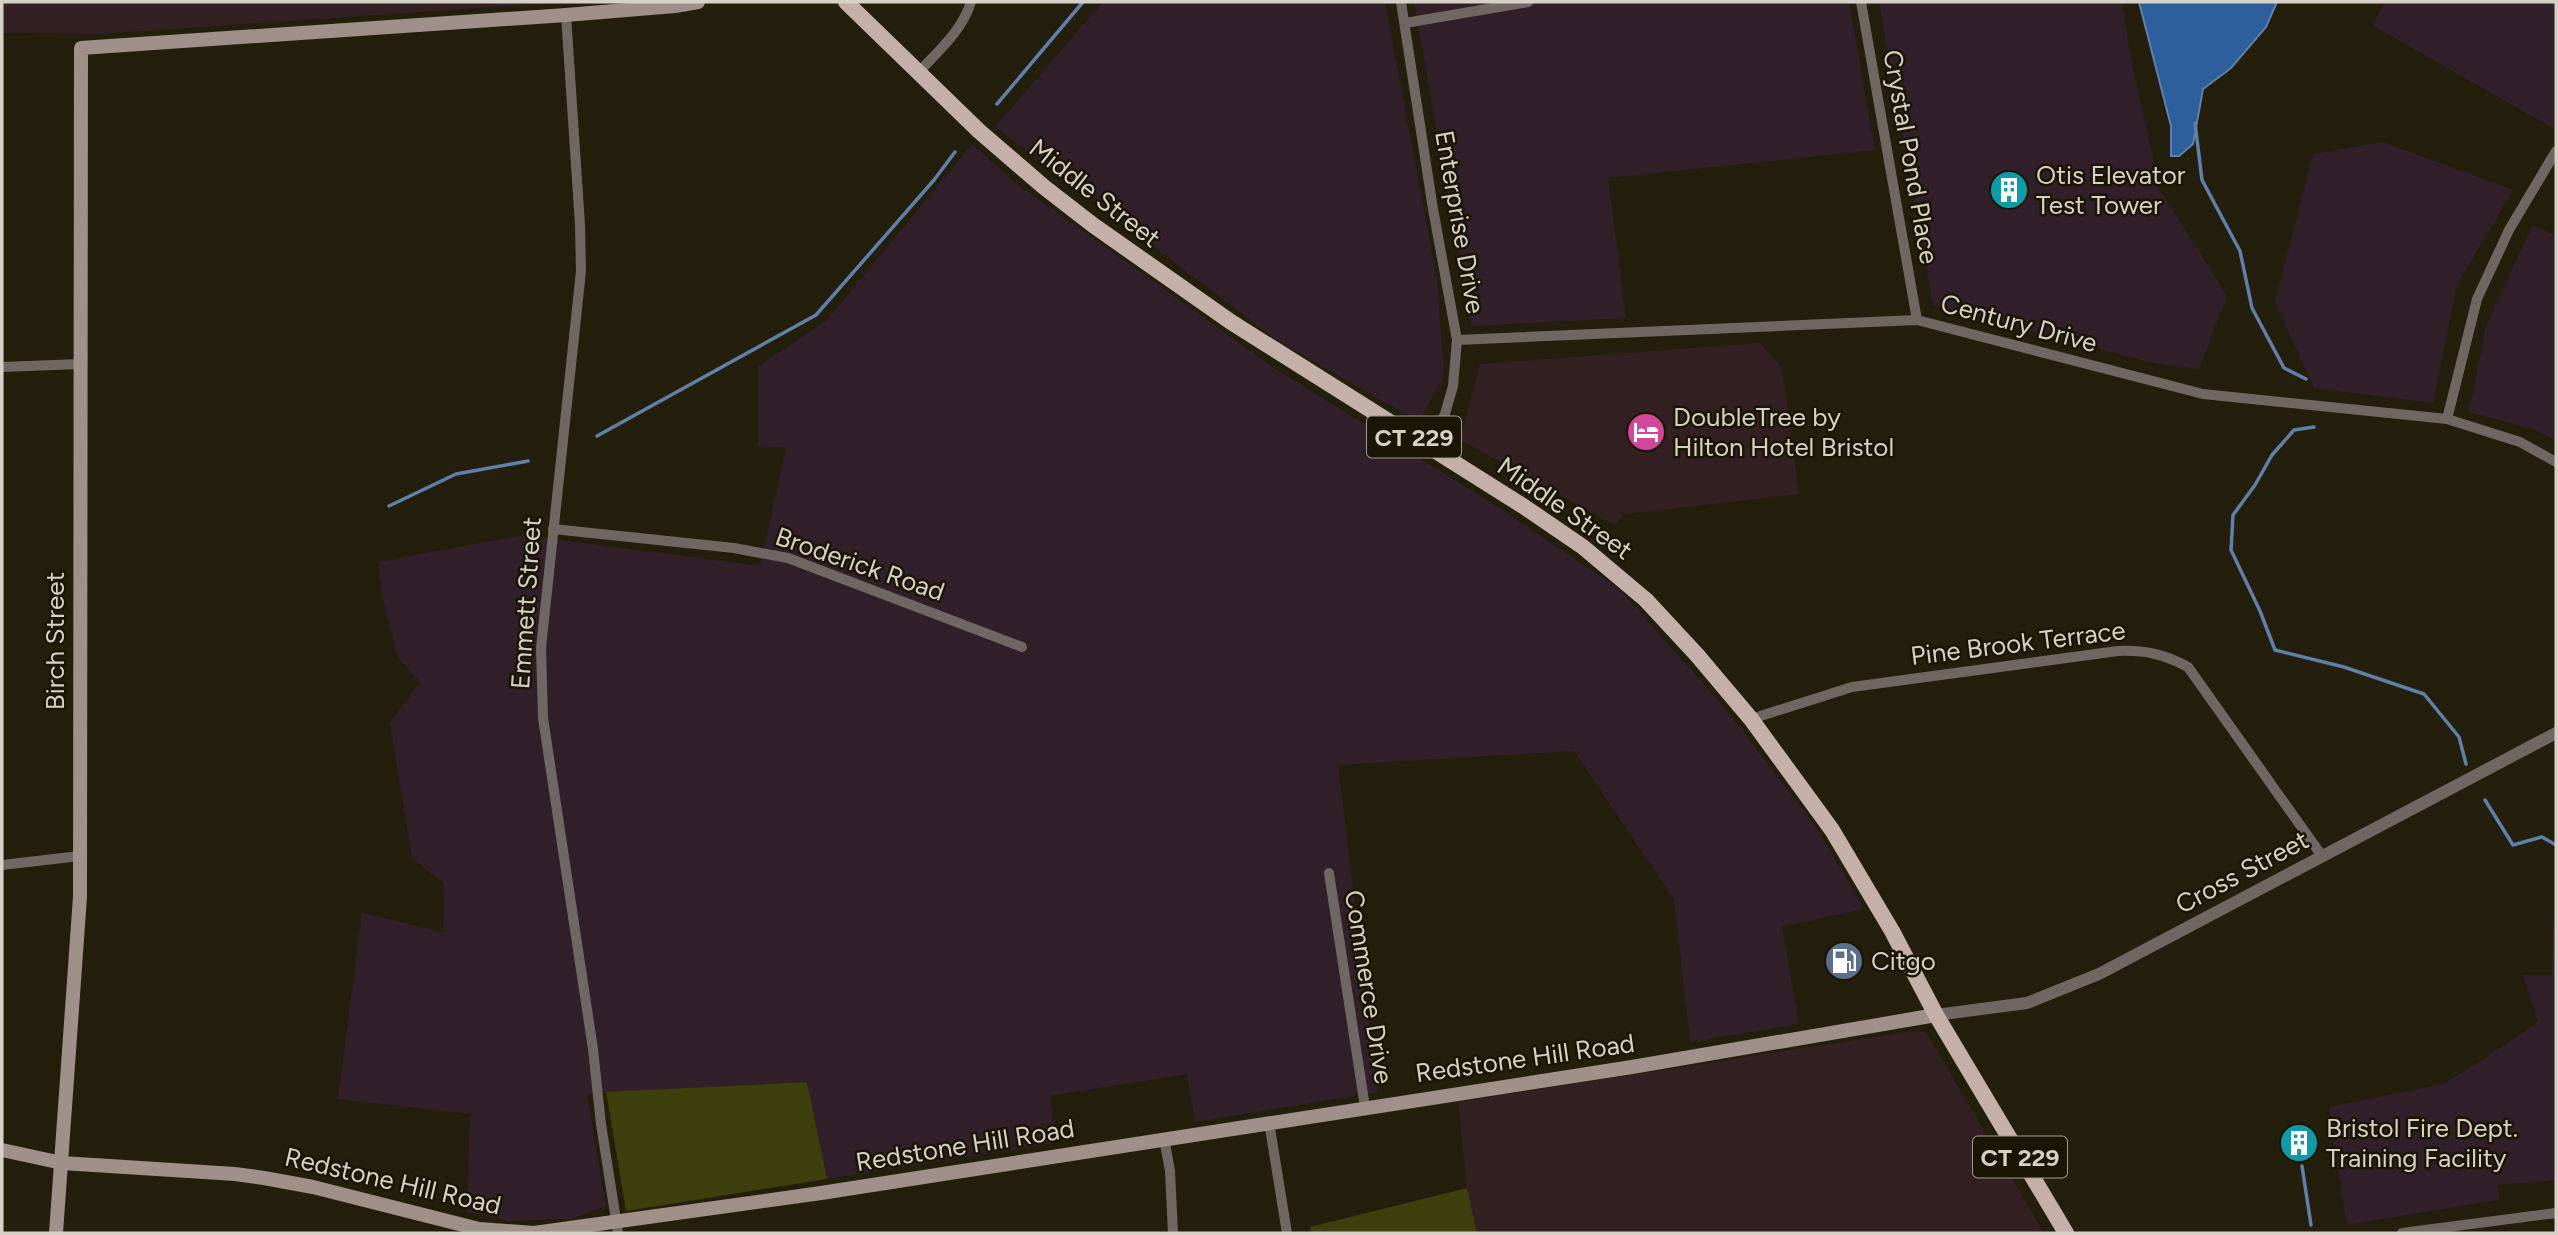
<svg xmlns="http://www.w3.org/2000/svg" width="2558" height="1235" viewBox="0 0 2558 1235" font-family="Figtree,sans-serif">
	<rect width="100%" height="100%" fill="#241e0d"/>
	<g fill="#332023">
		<path d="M2,2H564L100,34L2,33Z"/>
		<path d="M1760,343L1782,368L1799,494L1625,514L1615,525L1460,440L1480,364Z"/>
		<path d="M1913,1031L1926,1032L2044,1233H1477L1467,1188L1458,1102Z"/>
	</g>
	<g fill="#312029">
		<path d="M1103,2H1385L1437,279L1444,376L1419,422L1277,340L995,127Z"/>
		<path d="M1414,2H1849L1875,150L1608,178L1626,318L1471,326Z"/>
		<path d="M1879,2H2122L2130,55L2160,190L2227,296L2199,369L2153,363L1933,305Z"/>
		<path d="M2385,2H2556V130L2372,25Z"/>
		<path d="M2383,142L2513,190L2457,285L2433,403L2314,388L2275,302L2313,154Z"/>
		<path d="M972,144L1013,181L1277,370L1495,505L1618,588L1724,707L1817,828L1864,909L1782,927L1799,1024L1690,1042L1674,900L1574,751L1338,765L1378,1092L1195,1122L1187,1074L1050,1096L1056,1143L827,1179L807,1082L587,1094L606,1206L571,1219L507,1221L467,1212L470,1114L338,1099L362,913L443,932L444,884L412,858L390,723L420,682L398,658L383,600L378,562L523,535L760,566L786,448L758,446V367L827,320Z"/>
		<path d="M2532,226L2556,235V441L2536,430L2469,412L2486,326Z"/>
		<path d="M2556,918V1180L2498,1185L2499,1200L2347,1225L2329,1107L2443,1084L2481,1061L2538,1022L2523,975H2552L2553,924Z"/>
	</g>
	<g fill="#3d3f0c">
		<path d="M807,1082L827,1179L626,1211L606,1092Z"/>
		<path d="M1467,1188L1477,1233H1311L1310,1227Z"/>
	</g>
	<path fill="#2c5f9c" stroke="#5f81a9" stroke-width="2" d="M2139,2H2277L2266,27L2231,68L2203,89L2193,144L2179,156H2171V126Z"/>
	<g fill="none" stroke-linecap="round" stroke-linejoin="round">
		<g stroke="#5f81a9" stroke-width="3.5">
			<path d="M997,104L1083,2"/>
			<path d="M2195,123L2202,180L2240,251L2252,308L2284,368L2306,379"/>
			<path d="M2314,427L2294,430L2272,455L2255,485L2233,515L2231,550L2260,611L2275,650L2344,667L2424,694L2459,737L2466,764"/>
			<path d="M597,436L816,315L934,180L955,152"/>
			<path d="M389,506L456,474L528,461"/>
			<path d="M2485,800L2513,845L2542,837L2556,845"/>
			<path d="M2302,1166L2311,1225"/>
		</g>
		<g stroke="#706763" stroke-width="10">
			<path d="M1401,2L1433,209L1457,340L1453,386L1445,414L1429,446"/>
			<path d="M1861,2L1917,320"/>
			<path d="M566,15L580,225L581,271L541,648L543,718L593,1049L601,1124L618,1233"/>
			<path d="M1405,23L1528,2"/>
			<path d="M918,73C938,51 962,31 971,2"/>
			<path d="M1457,340L1917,320L2203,394L2447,419L2520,442L2556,462"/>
			<path d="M2,367L80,364"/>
			<path d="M2447,419L2477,299L2509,230L2556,151"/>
			<path d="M553,529L734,548L788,558L1022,647"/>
			<path d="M1751,719L1852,687L2118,651C2145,650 2164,654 2188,667L2322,856"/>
			<path d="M2,865L80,856"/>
			<path d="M1329,873L1365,1107"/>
			<path d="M1269,1122L1287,1233"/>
			<path d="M1164,1138L1170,1171L1173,1233"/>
			<path d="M2402,1233L2556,1213"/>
		</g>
		<path stroke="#706763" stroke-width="12" d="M1936,1015L2027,1003L2099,974L2556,733"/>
		<g stroke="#9f9089" stroke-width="14">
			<path d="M2,1150L62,1163L235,1174L264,1178L313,1187L479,1229L534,1233L821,1193L1632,1067L1936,1015"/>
			<path d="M56,1233L80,897L81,48L566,15L675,6L698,2"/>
		</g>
		<path stroke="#c4b0a8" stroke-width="16" d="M846,2L979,131L1044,187L1093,225L1231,322L1523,506L1583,547L1646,600L1697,655L1751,719L1832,830L1892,931L1936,1015L2066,1233"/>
	</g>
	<defs>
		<symbol id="building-disc" viewBox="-11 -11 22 22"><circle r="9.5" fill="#0f9aa8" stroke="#1b1505"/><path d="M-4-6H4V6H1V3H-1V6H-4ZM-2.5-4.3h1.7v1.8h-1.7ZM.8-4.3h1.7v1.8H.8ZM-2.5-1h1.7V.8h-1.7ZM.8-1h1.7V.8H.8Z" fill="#fff"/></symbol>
		<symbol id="hotel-disc" viewBox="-11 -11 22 22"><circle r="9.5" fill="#d1479c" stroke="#1b1505"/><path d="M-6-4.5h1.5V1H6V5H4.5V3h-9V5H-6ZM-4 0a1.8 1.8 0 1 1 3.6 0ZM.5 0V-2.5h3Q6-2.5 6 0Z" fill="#fff"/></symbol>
		<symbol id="fuel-disc" viewBox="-11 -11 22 22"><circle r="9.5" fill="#5c6f8a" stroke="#1b1505"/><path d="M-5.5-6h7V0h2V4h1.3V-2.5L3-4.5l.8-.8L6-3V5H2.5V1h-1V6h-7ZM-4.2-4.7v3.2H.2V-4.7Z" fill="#fff"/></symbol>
	</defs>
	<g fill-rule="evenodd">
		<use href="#building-disc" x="1987" y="168" width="44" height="44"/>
		<use href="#hotel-disc" x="1624" y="410" width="44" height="44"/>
		<use href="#fuel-disc" x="1822" y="939" width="44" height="44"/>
		<use href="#building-disc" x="2277" y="1121" width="44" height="44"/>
	</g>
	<g text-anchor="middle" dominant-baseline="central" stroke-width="5" stroke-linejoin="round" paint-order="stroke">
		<g fill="#1b1505" stroke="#9d998c" stroke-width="2">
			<rect x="1367" y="416.5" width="94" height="41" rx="5"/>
			<rect x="1973" y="1136.5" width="94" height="41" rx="5"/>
		</g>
		<g font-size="24" font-weight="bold" fill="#d5d1c6">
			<text x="1414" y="437">CT 229</text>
			<text x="2020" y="1157">CT 229</text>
		</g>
		<g font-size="26" fill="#d5d1c6" stroke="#1b1505">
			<text transform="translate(1911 157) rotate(80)">Crystal Pond Place</text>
			<text transform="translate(1095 193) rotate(38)">Middle Street</text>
			<text transform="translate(1460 222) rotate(80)">Enterprise Drive</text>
			<text transform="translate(2019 323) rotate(15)">Century Drive</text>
			<text transform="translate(1565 508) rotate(35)">Middle Street</text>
			<text transform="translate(860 564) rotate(19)">Broderick Road</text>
			<text transform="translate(526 603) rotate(-86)">Emmett Street</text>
			<text transform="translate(55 641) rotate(-90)">Birch Street</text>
			<text transform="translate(2018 643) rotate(-7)">Pine Brook Terrace</text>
			<text transform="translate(2242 872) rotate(-28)">Cross Street</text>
			<text transform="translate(1369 987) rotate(81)">Commerce Drive</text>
			<text transform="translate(1525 1058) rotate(-8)">Redstone Hill Road</text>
			<text transform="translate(965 1145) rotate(-9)">Redstone Hill Road</text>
			<text transform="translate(393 1181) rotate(13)">Redstone Hill Road</text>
		</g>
		<g font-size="26" fill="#d5d1c6" stroke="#1b1505" text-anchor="start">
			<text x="2036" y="175">Otis Elevator<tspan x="2036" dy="30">Test Tower</tspan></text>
			<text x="1673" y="417">DoubleTree by<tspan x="1673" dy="30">Hilton Hotel Bristol</tspan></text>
			<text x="1871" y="961">Citgo</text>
			<text x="2326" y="1128">Bristol Fire Dept.<tspan x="2326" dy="30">Training Facility</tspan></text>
		</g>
	</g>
	<rect width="2558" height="1235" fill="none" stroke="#d5d1c6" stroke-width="7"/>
</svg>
